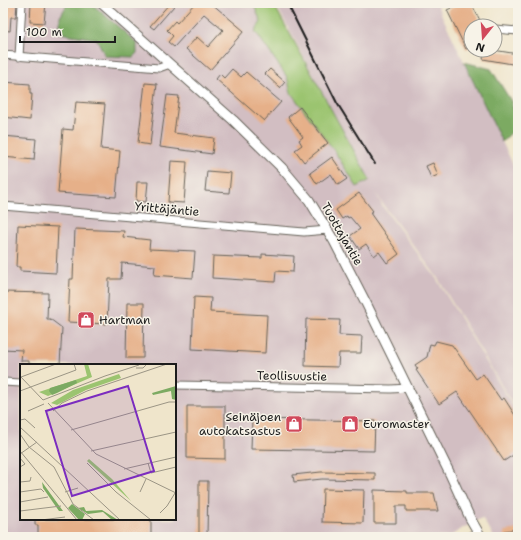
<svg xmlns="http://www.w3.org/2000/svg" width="521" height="540" viewBox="0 0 521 540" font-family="'Shantell Sans',sans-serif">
	<rect width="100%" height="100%" fill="#f7f3e8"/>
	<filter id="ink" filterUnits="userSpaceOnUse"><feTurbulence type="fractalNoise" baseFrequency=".025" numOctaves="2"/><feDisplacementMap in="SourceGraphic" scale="8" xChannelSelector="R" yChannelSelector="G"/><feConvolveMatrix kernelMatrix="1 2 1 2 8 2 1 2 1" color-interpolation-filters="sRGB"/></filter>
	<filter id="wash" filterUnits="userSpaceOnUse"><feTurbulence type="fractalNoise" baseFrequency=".012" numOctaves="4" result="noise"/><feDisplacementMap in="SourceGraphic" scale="16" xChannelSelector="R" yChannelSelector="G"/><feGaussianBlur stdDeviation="0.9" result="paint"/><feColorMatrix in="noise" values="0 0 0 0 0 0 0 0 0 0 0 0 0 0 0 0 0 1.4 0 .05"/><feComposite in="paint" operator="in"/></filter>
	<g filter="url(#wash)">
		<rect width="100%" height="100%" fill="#efe5cb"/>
		<path fill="#d2bec2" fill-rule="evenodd" d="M3,3H273L322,91L275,3H436L518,175V413L437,277L384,206L376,193L383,207L436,278L518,415V537H494L482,518L461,529L449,537H3ZM21,365H175V519H21Z"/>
		<path fill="#9bc470" stroke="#5c7046" d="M253,3H273L370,180L357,187L333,149L291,93L287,77L255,31L261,22Z"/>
		<g fill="#7caa62" stroke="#4c633f">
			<path d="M68,3H91L137,43V53L133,57L105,56L97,39L60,33V17Z"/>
			<path d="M464,62L491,69L511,101L518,126L502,142Z"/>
		</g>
		<g id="blocks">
			<g fill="#e6b089">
				<path d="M3,3H17L16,17H11L10,31L3,30Z"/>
				<path d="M31,3H46L44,23L30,22Z"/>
				<path d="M170,3L174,6L154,29L150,26Z"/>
				<path d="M195,3H211L244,31L210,70L186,49L197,37L208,47L223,30L204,14L174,47L168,42L173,36L167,30L175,21L177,23Z"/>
				<path d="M457,3H471L483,26H471V47L466,49L447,10L458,5Z"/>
				<path d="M485,50H493L518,54V65L483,59Z"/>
				<path d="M232,69L241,77L246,72L281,102L264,121L216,79L220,74L224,78Z"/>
				<path d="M270,69L285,82L280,88L265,74Z"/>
				<path d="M3,82L30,84V94H32L30,120L3,117Z"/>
				<path d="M145,83L157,84L150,145L138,143Z"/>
				<path d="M167,95L179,96L174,133L214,138L212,154L160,147Z"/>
				<path d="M76,102L105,104L101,149L120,151L116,197L58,193L63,129L73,130Z"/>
				<path d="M300,107L328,143L304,162L295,150L302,145L299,140L303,137L288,117Z"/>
				<path d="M3,136L36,139L34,160L3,157Z"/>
				<path d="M332,157L347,179L338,185L331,174L317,184L310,173Z"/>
				<path d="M171,161L187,162L184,203L168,202Z"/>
				<path d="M433,163L438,175L431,178L426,166Z"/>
				<path d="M207,171L231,173L229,193L205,191Z"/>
				<path d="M137,182H148L146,202L136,201Z"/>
				<path d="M359,193L373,211L370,213L399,254L387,263L379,252L374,256L366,244L359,249L350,236L360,229L350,217L348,218L347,216L342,219L336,210Z"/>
				<path d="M18,225L58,227L56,273L20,271V267H16Z"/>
				<path d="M75,229L124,231L123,237L150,240L149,249L195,251L193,278L154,275L155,266L122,263L121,279H109L107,324L68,322L70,279H73Z"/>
				<path d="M262,254L294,256L293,272L276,271L275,282L212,278L213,256L262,258Z"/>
				<path d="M3,292L48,293L47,319H50L62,328L60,365L29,364V361H21L22,350L3,349Z"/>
				<path d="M194,297L211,298L210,312L267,315L265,353L192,349Z"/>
				<path d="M127,303H144L143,358H126Z"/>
				<path d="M306,319L340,320L339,335L362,336L361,353H339L338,367L305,366Z"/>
				<path d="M436,341L452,345L476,379L483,374L501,400L504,398L518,420V452L504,461L457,392L439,404L416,370L418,369L415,365L427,357L430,344L434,345Z"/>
				<path d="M187,406H225V459L187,458Z"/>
				<path d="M252,419L375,421L374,451L251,449Z"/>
				<path d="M321,472L375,473V480L322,479L294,482L293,475Z"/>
				<path d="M199,481H208L207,537H199Z"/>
				<path d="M323,489L364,490L363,523L322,522Z"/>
				<path d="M374,490L407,491V493H434L438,511H406V506H396V523H374Z"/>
				<path d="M35,519H151V537H38V525H35Z"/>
				<path d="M518,529V537H505L504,531Z"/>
			</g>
		</g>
	</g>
	<g filter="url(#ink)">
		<use href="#blocks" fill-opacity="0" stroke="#666259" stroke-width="1"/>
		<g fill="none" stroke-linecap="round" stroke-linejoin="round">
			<defs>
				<g id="minor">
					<path d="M495,29L518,31"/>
					<path d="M3,55L159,68L170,64"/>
					<path d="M19,57L22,3"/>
					<path d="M3,206L304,232L328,230"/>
					<path d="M3,382L21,383"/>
					<path d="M175,385L391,389L408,388"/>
					<path d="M468,537L478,532"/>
				</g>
				<path id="tertiary" d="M101,3L233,120L282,168L309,200L334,241L366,303L450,474L470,518L481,537"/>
			</defs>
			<use href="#minor" stroke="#666259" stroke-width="9"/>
			<use href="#tertiary" stroke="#666259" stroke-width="11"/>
			<use href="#minor" stroke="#fff" stroke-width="7"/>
			<use href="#tertiary" stroke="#fff" stroke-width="9"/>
			<path stroke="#1c1c1c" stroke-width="2" d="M287,3L337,103L375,164"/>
		</g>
	</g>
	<defs>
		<symbol id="shop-square" viewBox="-11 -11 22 22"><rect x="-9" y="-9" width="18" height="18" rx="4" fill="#d1495b" stroke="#f7f3e8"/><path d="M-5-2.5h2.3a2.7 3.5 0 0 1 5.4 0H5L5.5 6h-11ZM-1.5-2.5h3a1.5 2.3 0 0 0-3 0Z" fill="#fff"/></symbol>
	</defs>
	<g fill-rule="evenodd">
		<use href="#shop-square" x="76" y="310" width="20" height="20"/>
		<use href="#shop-square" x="284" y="414" width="20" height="20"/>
		<use href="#shop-square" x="340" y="414" width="20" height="20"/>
	</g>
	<g text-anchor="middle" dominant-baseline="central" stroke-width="3" stroke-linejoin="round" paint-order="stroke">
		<g font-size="12" fill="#1c1c1c" stroke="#f7f3e8">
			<text transform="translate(167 209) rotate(5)">Yrittäjäntie</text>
			<text transform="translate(342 234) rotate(60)">Tuottajantie</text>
			<text transform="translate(292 376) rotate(1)">Teollisuustie</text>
		</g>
		<g font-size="12" fill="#1c1c1c" stroke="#f7f3e8" text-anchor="start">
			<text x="99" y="320">Hartman</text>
			<text x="281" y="417" text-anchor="end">Seinäjoen<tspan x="281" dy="14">autokatsastus</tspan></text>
			<text x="363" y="424">Euromaster</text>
		</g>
	</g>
	<g transform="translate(20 364)">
		<rect width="156" height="156" fill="#efe5cb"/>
		<path d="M64,0H68L72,13L28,32L19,28L67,12ZM99,10L101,14L66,26L37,41L31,39L53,26ZM69,95L92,115L111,137L67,97Z" fill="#9bc470"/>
		<path d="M56,16L57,19L37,29L32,31L29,27L30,24ZM156,22V36L152,35L151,27L133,31L132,29ZM22,118L43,147H39L23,124ZM52,140L65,150L62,156H59L48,144ZM64,143L66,147L82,146L98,156H92L83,148L68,150L58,144Z" fill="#7caa62"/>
		<path fill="none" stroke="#9b9585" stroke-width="1" d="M116,4H123L127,0M0,12L23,36M1,13L36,0M0,27L56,6L54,0M23,36L85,12L119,1M28,39L76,90L156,129M8,47L24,40M33,47L42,39L67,27L147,0M0,56L5,55L15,64M0,63L100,156M51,66L149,38H156M0,70L9,83L34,103L53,140L74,156M0,87L57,156M71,87L156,68M0,90L17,78M0,94L5,100L0,103M67,99L96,128L131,156M128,99L131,109L156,103M104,105L156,93M0,118L10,117L11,113M0,128L21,125L24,128M45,128L58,124M120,128L126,115M0,138L28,133M0,147L41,142M140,149L147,142L155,129M21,156L45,153"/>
		<path fill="#7b2cbf" fill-opacity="0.15" stroke="#7b2cbf" stroke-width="2" d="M108,22L134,107L52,132L26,47Z"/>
		<rect width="156" height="156" fill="none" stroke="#1c1c1c" stroke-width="2"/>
	</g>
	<rect width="521" height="540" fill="none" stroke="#f7f3e8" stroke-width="16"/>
	<g transform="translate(483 38) rotate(197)"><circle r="19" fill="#f7f3e8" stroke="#9f9d96"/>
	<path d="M0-3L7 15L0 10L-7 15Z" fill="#d1495b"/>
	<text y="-6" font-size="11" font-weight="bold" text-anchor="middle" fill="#1c1c1c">N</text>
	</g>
	<path d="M20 36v6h95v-6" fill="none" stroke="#1c1c1c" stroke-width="2"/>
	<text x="26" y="36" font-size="12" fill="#1c1c1c" stroke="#f7f3e8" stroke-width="3" paint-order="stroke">100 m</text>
</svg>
